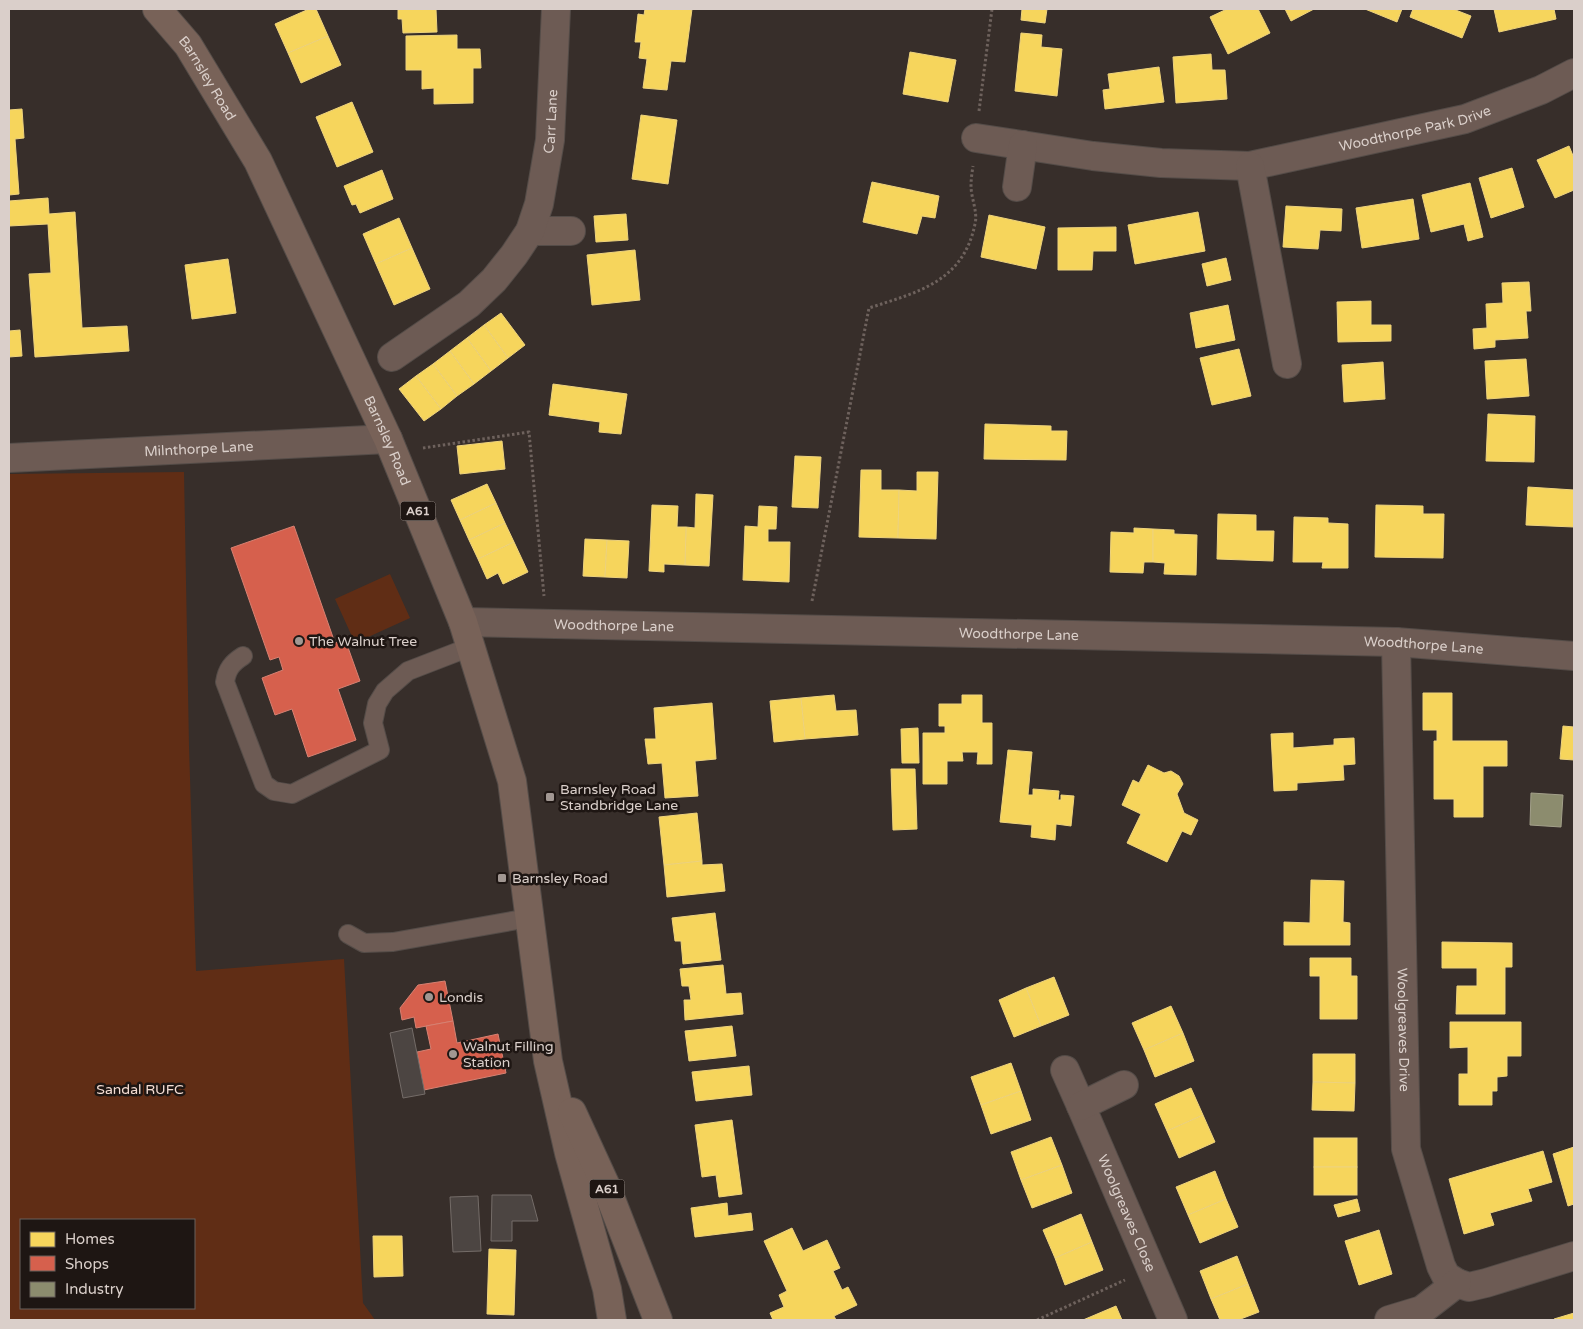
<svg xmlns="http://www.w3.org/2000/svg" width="1583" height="1329" viewBox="0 0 1583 1329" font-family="'Varela Round',sans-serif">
	<rect width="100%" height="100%" fill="#372e2a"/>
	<g fill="#602d15" fill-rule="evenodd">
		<path d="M184,472L189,746L196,971L344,959L363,1303L375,1320H9V474ZM21,1220H194V1308H21Z"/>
		<path d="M390,574L410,618L355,643L335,599Z"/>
	</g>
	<g fill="#f6d55c" stroke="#eed37d">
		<path d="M309,9H316L328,36L288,53L275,24Z"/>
		<path d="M398,9H436L437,32L403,33L402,19H398Z"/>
		<path d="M645,9H692L685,62L671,61L667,90L643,88L647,59L639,58L641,42H635L638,14L644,15Z"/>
		<path d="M1022,9H1047L1045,23L1021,20Z"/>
		<path d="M1227,9H1258L1270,33L1228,54L1210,17Z"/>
		<path d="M1285,9H1314L1291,21Z"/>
		<path d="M1365,9H1402L1397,22Z"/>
		<path d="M1413,9H1453L1471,16L1462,38L1410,17Z"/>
		<path d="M1494,9H1554L1556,19L1499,32Z"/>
		<path d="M1021,33L1042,35L1041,47L1062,49L1057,96L1015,91Z"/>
		<path d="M457,35V49H480L481,68H473V103L434,104V88L422,89V70H406V36Z"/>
		<path d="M328,36L341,65L301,83L288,53Z"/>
		<path d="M910,52L956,60L948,102L903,94Z"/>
		<path d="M1211,54L1212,70H1225L1227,99L1176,103L1173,57Z"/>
		<path d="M1159,67L1164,102L1105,109L1103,90L1110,89L1108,74Z"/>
		<path d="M352,102L373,152L337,167L316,117Z"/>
		<path d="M22,109L24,138L15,139L19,194L9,195V110Z"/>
		<path d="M641,115L677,120L668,184L632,179Z"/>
		<path d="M1569,146L1574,158V190L1555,198L1537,160Z"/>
		<path d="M1512,168L1524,207L1491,218L1479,178Z"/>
		<path d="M382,170L393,199L360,213L356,204L352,205L344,186Z"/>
		<path d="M872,182L939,196L935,218L922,216L917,234L863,222Z"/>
		<path d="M1470,183L1483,237L1468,241L1464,224L1431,232L1422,195Z"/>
		<path d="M48,198L49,214L75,212L82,328L127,326L129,351L35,357L29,274L51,273L48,224L9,226V201Z"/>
		<path d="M1413,199L1419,239L1362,248L1356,208Z"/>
		<path d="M1286,206L1342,209L1341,231L1320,230L1318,249L1283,247Z"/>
		<path d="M1198,212L1205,251L1135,264L1128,225Z"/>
		<path d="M626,214L628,240L596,242L594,216Z"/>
		<path d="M989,215L1045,227L1036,269L981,257Z"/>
		<path d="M399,218L412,248L376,264L363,234Z"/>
		<path d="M1116,227V251H1093L1092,270H1058V228Z"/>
		<path d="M412,248L430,289L394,305L376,264Z"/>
		<path d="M635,250L640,300L592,305L587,255Z"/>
		<path d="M1226,258L1231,280L1207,286L1202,264Z"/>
		<path d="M228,259L236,313L192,319L185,265Z"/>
		<path d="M1529,282L1531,311H1526L1528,338L1495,340V347L1474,349L1473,329L1487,328L1486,304L1503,303L1502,283Z"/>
		<path d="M1371,301V325H1391V341L1338,342L1337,302Z"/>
		<path d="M1228,305L1235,340L1196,348L1190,313Z"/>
		<path d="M501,313L525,345L508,358L484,325Z"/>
		<path d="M484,325L508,358L491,371L467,338Z"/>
		<path d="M20,330L22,356L9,357V331Z"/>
		<path d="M467,338L491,371L474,384L450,351Z"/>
		<path d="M1239,349L1251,396L1212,405L1200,358Z"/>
		<path d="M450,351L474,384L457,396L433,364Z"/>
		<path d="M1526,359L1529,396L1487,399L1485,361Z"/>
		<path d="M1383,362L1385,399L1344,402L1342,365Z"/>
		<path d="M433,364L457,396L441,409L416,376Z"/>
		<path d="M416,376L441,409L424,421L399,389Z"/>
		<path d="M553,384L627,394L621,434L599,432L600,422L549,415Z"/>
		<path d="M1488,414L1535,416L1534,462L1486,461Z"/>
		<path d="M985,424L1051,426V431H1067L1066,460L984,459Z"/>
		<path d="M502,441L505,469L460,474L457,446Z"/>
		<path d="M795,456L821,457L818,508L792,507Z"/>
		<path d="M861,470H881V490H899L898,538L859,537Z"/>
		<path d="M917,472H938L936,539L898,538L899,490L917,491Z"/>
		<path d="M487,484L496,503L460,520L451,500Z"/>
		<path d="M1528,487L1574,490V527L1526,525Z"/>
		<path d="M696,494L713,495L709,566L685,565L686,527L695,528Z"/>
		<path d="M496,503L505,523L469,540L460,520Z"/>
		<path d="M652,505L678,506L677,527H686L685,565L664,564V572L649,571Z"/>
		<path d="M1376,505L1423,506V514H1444L1443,558L1375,557Z"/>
		<path d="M759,506L777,507L776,529H768V542H790L789,582L743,580L745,526L758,527Z"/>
		<path d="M1218,514L1256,515V531H1274L1273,561L1217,559Z"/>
		<path d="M1294,517L1328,518V523L1348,524V568H1322L1323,562H1293Z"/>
		<path d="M505,523L514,542L478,559L469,540Z"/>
		<path d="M1134,528L1153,529V562H1144L1143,573L1110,572L1111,532L1134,533Z"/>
		<path d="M1153,529L1174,530V534L1197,535L1196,575L1164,574L1165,563L1153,562Z"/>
		<path d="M585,539L607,540L605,577L583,576Z"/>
		<path d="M607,540L629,541L627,578L605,577Z"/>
		<path d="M514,542L528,572L503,584L498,573L487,579L478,559Z"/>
		<path d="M1423,693H1452V741H1507V766H1483V817H1454V799H1434V741H1437V730H1423Z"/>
		<path d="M834,695L836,711L856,710L858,735L805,739L801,698Z"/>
		<path d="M962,695H982V723H992V764H977L978,752H962L963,761H947V784H923V733H945V726H939V704H962Z"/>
		<path d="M801,698L805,739L774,742L770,701Z"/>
		<path d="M712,703L716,759L695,761L698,796L665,798L662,763L648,764L645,739H656L654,708Z"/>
		<path d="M1563,726L1574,727V760L1560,759Z"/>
		<path d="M918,728L919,763H902L901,729Z"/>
		<path d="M1293,733V748L1334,745V739L1354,738L1355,764L1343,765L1344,780L1297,783V790L1274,791L1271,734Z"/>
		<path d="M1008,750L1032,752L1028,795H1033V789L1059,791L1058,800H1061V795L1074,796L1071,826L1056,824L1055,840L1031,837L1032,825L1000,822Z"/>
		<path d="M1148,765L1164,773L1171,771L1179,776L1183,784L1177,794L1184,813L1198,820L1191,835L1182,831L1167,862L1127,843L1141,814L1122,805L1133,780L1139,783Z"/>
		<path d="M891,769H915L917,829L893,830Z"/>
		<path d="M697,813L702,861L664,865L659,817Z"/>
		<path d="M702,861V865L722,864L725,891L667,897L664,865Z"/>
		<path d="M1311,880L1344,881L1343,922L1350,923V945H1284V922L1310,923Z"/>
		<path d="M715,913L721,960L683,964L681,941H675L672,918Z"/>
		<path d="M1442,942L1512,943V967H1505V1014H1456L1457,986H1477V968H1442Z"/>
		<path d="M1310,958H1351V976H1357V1019H1320V976H1310Z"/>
		<path d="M723,965L726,994L741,993L743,1014L685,1020L684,1000H691L689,986H682L680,969Z"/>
		<path d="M1054,977L1069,1015L1041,1026L1026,988Z"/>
		<path d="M1026,988L1041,1026L1014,1037L999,1000Z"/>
		<path d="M1171,1006L1183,1033L1144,1050L1132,1023Z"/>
		<path d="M1450,1022H1521V1056H1507V1076L1497,1077V1091H1492V1105H1459V1074H1468V1047L1450,1048Z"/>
		<path d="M732,1026L736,1056L689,1061L685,1031Z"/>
		<path d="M1183,1033L1194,1061L1155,1077L1144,1050Z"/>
		<path d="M1313,1054H1355V1083L1313,1082Z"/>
		<path d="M1011,1063L1021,1091L981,1105L971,1077Z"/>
		<path d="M749,1066L752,1095L696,1101L692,1072Z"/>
		<path d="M1313,1082L1355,1083L1354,1111L1312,1110Z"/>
		<path d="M1191,1088L1203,1115L1167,1131L1155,1104Z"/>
		<path d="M1021,1091L1031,1120L991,1134L981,1105Z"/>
		<path d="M1203,1115L1215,1142L1179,1158L1167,1131Z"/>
		<path d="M732,1120L742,1194L719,1197L716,1175L702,1177L695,1125Z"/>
		<path d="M1051,1137L1062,1165L1021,1180L1011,1152Z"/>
		<rect x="1314" y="1138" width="43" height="29"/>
		<path d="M1574,1147V1204L1568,1206L1553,1154Z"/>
		<path d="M1543,1151L1552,1182L1528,1189L1532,1201L1490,1213L1494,1225L1464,1234L1449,1179Z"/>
		<path d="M1062,1165L1072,1193L1032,1208L1021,1180Z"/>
		<rect x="1314" y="1167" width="43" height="28"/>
		<path d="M1215,1171L1226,1199L1188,1215L1176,1187Z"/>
		<path d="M1226,1199L1238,1227L1200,1243L1188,1215Z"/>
		<path d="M1357,1199L1360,1211L1338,1217L1334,1205Z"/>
		<path d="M727,1203L728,1216L751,1213L753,1230L695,1237L691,1208Z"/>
		<path d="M1081,1214L1092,1242L1055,1258L1043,1230Z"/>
		<path d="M792,1228L803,1251L827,1240L840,1268L833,1271L842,1290L848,1287L857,1305L834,1316L836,1320H773L770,1313L784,1307L779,1295L787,1291L764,1241Z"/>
		<path d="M1379,1230L1392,1274L1359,1285L1345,1241Z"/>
		<path d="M373,1236H402L403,1276L374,1277Z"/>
		<path d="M1092,1242L1103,1270L1065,1285L1055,1258Z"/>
		<path d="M489,1249L516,1250L514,1315L487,1314Z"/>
		<path d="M1237,1256L1248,1284L1211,1299L1200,1271Z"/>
		<path d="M1248,1284L1259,1312L1238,1320H1220L1211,1299Z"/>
		<path d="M1116,1306L1122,1320H1083Z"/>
		<path d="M1574,1313V1320H1554V1319Z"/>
	</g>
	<g fill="#d6604d" stroke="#d78172">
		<path d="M294,526L335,643L345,639L360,681L338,689L356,740L308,757L292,709L275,715L262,678L283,670L279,657L270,660L231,548Z"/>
		<path d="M445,981L453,1021L416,1028L414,1017L402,1020L400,1008L418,985Z"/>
		<path d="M453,1021L457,1043L498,1034L506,1073L424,1090L417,1052L431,1049L426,1026Z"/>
	</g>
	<path fill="#8c8c6e" stroke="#a3a08a" d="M1531,793L1563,795L1561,827L1530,825Z"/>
	<g fill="#4c4542" stroke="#746c68">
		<path d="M412,1028L425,1094L403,1098L390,1033Z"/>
		<path d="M492,1195H531L538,1221H512V1241H491Z"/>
		<path d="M478,1196L481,1251L453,1252L450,1197Z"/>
	</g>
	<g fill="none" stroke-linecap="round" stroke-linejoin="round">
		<defs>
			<g id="lane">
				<path d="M243,656C232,663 227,669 225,682L264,784L274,791L292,794L380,750L373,723L377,704L385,691L408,671L470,647"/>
				<path d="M348,934L364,943L393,942L529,918"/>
			</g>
			<g id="street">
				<path id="s1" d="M976,138L1093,156L1161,163L1250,166L1465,119L1541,90L1574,73"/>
				<path d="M1250,166L1287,364"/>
				<path d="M1017,187L1023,145"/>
				<path d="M530,231H571"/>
				<path id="s2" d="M392,357L469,304L494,280L514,255L530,231L539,204L550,140L556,9"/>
				<path id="s3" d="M9,458L388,439"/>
				<path id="s4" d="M463,622L1396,642L1574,656"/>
				<path id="s5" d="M1396,642L1406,1149L1441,1266L1446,1276L1457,1283L1469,1287L1486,1283L1574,1256"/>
				<path id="s6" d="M1065,1070L1081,1106L1173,1320"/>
				<path d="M1081,1106L1124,1085"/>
				<path d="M1389,1320L1422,1310L1457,1283"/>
			</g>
			<g id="primary">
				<path id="s7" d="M157,9L188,45L258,161L388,439L463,622L512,781L548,1061L569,1153L607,1289L612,1320"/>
				<path d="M572,1112L605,1184L658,1320"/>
			</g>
		</defs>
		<use href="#lane" stroke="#544c48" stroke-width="20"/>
		<use href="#street" stroke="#544c48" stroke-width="30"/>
		<use href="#primary" stroke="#544c48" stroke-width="30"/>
		<g stroke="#6e625d" stroke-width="3" stroke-dasharray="2.5 2.5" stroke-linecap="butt">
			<path d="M979,111L992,9"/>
			<path d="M423,448L529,432L544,596"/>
			<path d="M812,601L869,308C918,292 963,282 975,224C978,212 971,198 971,186C971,179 972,173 973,166"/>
			<path d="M1037,1320L1125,1280"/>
		</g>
		<use href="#lane" stroke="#6d5b54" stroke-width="18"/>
		<use href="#street" stroke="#6d5b54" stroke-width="28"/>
		<use href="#primary" stroke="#786258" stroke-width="28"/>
	</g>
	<g fill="#a19792" stroke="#1e1613" stroke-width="2">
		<circle cx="299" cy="641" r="5"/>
		<rect x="545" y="792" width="10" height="10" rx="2.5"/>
		<rect x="497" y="873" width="10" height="10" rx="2.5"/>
		<circle cx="429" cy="997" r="5"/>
		<circle cx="453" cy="1054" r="5"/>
	</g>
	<g text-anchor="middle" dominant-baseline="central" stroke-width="5" stroke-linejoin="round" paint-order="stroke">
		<g fill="#1e1613" stroke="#a29893" stroke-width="1">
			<rect x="400.5" y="501.5" width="35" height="19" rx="4"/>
			<rect x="589.5" y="1179.5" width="35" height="19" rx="4"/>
		</g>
		<g font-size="12" font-weight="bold" fill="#dacfca">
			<text x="418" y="511">A61</text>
			<text x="607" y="1189">A61</text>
		</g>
		<g font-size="14" fill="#dacfca" stroke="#1e1613">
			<text stroke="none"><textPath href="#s7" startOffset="86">Barnsley Road</textPath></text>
			<text stroke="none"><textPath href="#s2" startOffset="301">Carr Lane</textPath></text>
			<text stroke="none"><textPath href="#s1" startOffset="445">Woodthorpe Park Drive</textPath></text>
			<text stroke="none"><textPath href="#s7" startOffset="491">Barnsley Road</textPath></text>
			<text stroke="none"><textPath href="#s3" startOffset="190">Milnthorpe Lane</textPath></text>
			<text stroke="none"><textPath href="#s4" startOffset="151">Woodthorpe Lane</textPath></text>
			<text stroke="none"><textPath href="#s4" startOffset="556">Woodthorpe Lane</textPath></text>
			<text stroke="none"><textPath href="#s4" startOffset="961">Woodthorpe Lane</textPath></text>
			<text stroke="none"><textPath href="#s5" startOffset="388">Woolgreaves Drive</textPath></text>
			<text stroke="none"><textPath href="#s6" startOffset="156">Woolgreaves Close</textPath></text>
		</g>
		<g font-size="14" fill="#dacfca" stroke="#1e1613" text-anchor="start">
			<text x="309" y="641">The Walnut Tree</text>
			<text x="560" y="789">Barnsley Road<tspan x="560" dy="16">Standbridge Lane</tspan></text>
			<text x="512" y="878">Barnsley Road</text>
			<text x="439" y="997">Londis</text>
			<text x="463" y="1046">Walnut Filling<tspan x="463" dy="16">Station</tspan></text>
		</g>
		<g font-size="14" fill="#f5ddd3" stroke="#1e1613">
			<text x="140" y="1089">Sandal RUFC</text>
		</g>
	</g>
	<rect width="1583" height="1329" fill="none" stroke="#dacfca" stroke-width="20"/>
	<rect x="20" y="1219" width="175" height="90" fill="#1e1613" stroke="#69605c"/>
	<rect x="30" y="1232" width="25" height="15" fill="#f6d55c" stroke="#69605c"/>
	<text x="65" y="1244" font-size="15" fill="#dacfca">Homes</text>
	<rect x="30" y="1256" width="25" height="15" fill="#d6604d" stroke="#69605c"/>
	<text x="65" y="1269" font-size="15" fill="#dacfca">Shops</text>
	<rect x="30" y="1282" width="25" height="15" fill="#8c8c6e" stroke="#69605c"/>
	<text x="65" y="1294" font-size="15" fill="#dacfca">Industry</text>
</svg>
